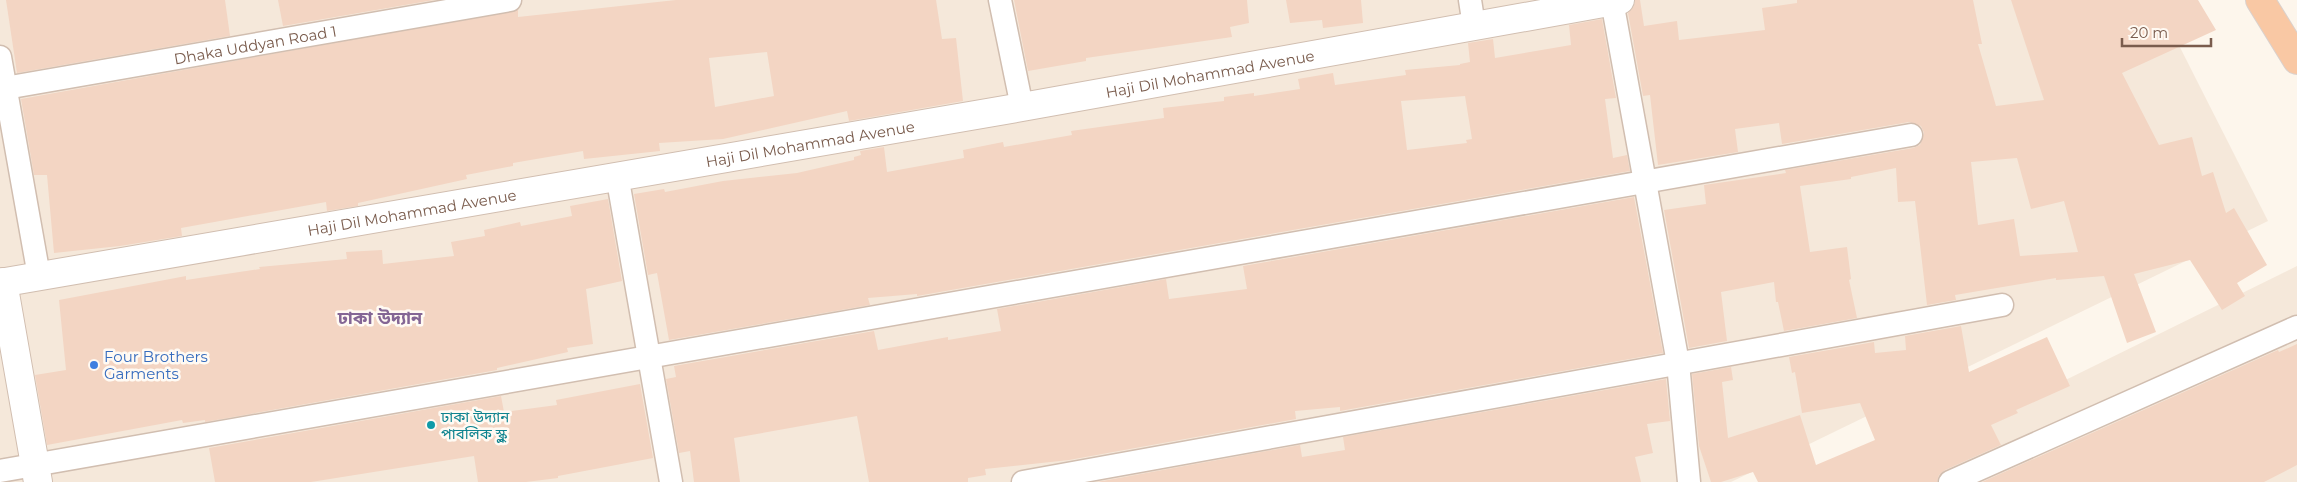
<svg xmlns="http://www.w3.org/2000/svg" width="2297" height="482" viewBox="0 0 2297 482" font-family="Montserrat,'Noto Sans Bengali',sans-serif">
	<rect width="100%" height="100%" fill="#fdf6ec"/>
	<g fill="#f5e8da">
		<path d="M0,0H2156L2268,221L1731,482H0Z"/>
		<path d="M2297,266V482H1858Z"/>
	</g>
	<g fill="#f3d5c3" fill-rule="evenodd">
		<path d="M6,0H225L230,36L17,73Z"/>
		<path d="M278,0H434L283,26Z"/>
		<path d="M676,0H936L942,39L956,38L963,101L849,121L847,111L723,139L659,143L660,151L584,159L583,151L513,163V166L466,175L467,179L358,203V206L327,211L326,202L181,228L182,236L120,246L54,253L47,175H34L21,99L518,10V17ZM767,52L774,96L715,107L709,58Z"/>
		<path d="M1014,0H1247L1249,23L1230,27L1232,37L1086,58V61L1028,71Z"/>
		<path d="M1286,0H1361L1363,23L1323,28L1322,20L1290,23Z"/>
		<path d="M1635,0H1640L1644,26L1677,21L1679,40L1765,30L1762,8L1797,3V0H1973L1982,44H1978L1996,106L2044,100L2011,0H2198L2216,30L2122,73L2159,145L2192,137L2202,176L2213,172L2226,213L2234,208L2267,265L2237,283L2245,296L2222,310L2190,260L2134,274L2156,332L2127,343L2104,276L2056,280V278L1955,295L1956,300L1927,305L1915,201L1898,202L1896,168L1851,177V179L1800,186L1810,252L1847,247L1851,279L1849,280L1857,318L1784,331L1778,302H1776L1774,282L1721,292L1727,341L1689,348L1664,210L1706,204L1704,185L1786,173L1785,170L1913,148L1920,145L1924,133L1921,126L1909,122L1782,144L1779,123L1735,129L1738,152L1658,165L1650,95L1643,96L1628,13L1634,6ZM2017,158L2031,209L2064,201L2078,252L2020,256L2014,219L1978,225L1971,162Z"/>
		<path d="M1602,19L1616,98L1605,99L1613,158L1627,155L1630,171L917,296V294L868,298L870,305L669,340L657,273L648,275L634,194L664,189L665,192L723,181L797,173L854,160V157L861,155L860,151L884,147L887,172L964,158L963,150L1003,142L1004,147L1072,135L1071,131L1164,118L1163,108L1224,101V97L1254,93V96L1300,89L1298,79L1333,73L1335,85L1406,75L1405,70L1460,65V64L1470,62L1468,43L1493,39L1495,58L1571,45L1569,25ZM1465,96L1472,139L1466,140L1467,143L1407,150L1401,101Z"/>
		<path d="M1634,197L1663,353L1340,411V407L1295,411L1296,419L1069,460L985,469L986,475L968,478V482H869L857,416L734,438L740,482H694L690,451L679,453L666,379L676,377L674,366L874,331L878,350L948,337V340L1001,331L997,309L1166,279L1169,299L1247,289L1243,266Z"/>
		<path d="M608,199L622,281L586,289L593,344L567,348L568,352L497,368V370L205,422V420L183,423L182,420L47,445L35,375L66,370L59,300L186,276V280L260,269L259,267L347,259L346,252L382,250L383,264L454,256L451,242L485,236L484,230L520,222L521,226L572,216L570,206Z"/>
		<path d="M1961,326L1969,372L2047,337L2070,386L2016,410L2018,413L1991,425L2001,445L1945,470L1939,475L1937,482H1758L1753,472L1721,482H1711L1699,446L1692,374L1731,367L1733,380L1722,382L1728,438L1800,415L1816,465L1875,440L1860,403L1802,413L1795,372L1792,373L1789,357L1874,342L1875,353L1906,350L1905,336Z"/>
		<path d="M2297,344V465L2264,482H1982L2278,350L2279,352Z"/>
		<path d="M1666,379L1670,421L1647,424L1653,453L1635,457L1641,482H1097L1300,445L1302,457L1345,450L1343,437Z"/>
		<path d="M640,384L653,458L558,476V478L526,482H478L474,456L311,482H215L209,448L501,396L504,412L557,405L556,400Z"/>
	</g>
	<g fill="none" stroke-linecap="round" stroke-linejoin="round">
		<defs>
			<g id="minor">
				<path d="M1000,0L1022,107"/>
				<path d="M1470,0L1474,26"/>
				<path d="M1612,1L1678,363L1689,482"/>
				<path d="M0,57L39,276"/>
				<path id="s1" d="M0,89L510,0"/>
				<path d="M617,175L671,482"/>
				<path d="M0,471L1911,135"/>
				<path d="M1023,482L2002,305"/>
				<path d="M1950,482L2297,327"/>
			</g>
			<g id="tertiary">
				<path d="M3,282L38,482"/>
				<path id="s2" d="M0,283L1022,107L1620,0"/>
			</g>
			<path id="trunk" d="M2260,0L2297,60"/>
		</defs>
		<use href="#minor" stroke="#d1beb0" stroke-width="25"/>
		<use href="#tertiary" stroke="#d1beb0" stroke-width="30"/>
		<use href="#trunk" stroke="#dad1cd" stroke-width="30"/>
		<use href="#minor" stroke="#fff" stroke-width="22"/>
		<use href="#tertiary" stroke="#fff" stroke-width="28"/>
		<use href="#trunk" stroke="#f9c8a4" stroke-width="28"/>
	</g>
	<circle fill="#3f7fe0" stroke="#fffaf3" stroke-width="2" cx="94" cy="365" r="5"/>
	<circle fill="#0f9aa8" stroke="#fffaf3" stroke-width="2" cx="431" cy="425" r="5"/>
	<g text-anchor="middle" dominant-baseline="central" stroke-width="5" stroke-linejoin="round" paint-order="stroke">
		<g font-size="15" fill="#7a5c4d" stroke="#fffaf3">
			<text stroke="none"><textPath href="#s1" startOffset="259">Dhaka Uddyan Road 1</textPath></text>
			<text stroke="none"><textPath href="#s2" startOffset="1228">Haji Dil Mohammad Avenue</textPath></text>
			<text stroke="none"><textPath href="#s2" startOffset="822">Haji Dil Mohammad Avenue</textPath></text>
			<text stroke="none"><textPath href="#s2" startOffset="418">Haji Dil Mohammad Avenue</textPath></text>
		</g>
		<g font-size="15" fill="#366cbe" stroke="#fffaf3" text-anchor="start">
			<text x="104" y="356">Four Brothers<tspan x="104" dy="17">Garments</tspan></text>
		</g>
		<g font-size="15" fill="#0d838f" stroke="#fffaf3" text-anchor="start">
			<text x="441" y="416">ঢাকা উদ্যান<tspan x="441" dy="17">পাবলিক স্কুল</tspan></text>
		</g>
		<g font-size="18" font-weight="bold" fill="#846695" stroke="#fffaf3">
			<text x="380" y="318">ঢাকা উদ্যান</text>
		</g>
	</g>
	<path d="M2122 38v8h89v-8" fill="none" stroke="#7a5c4d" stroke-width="2.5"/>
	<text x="2130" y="38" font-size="15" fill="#7a5c4d" stroke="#fffaf3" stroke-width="4" paint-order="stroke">20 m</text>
</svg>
